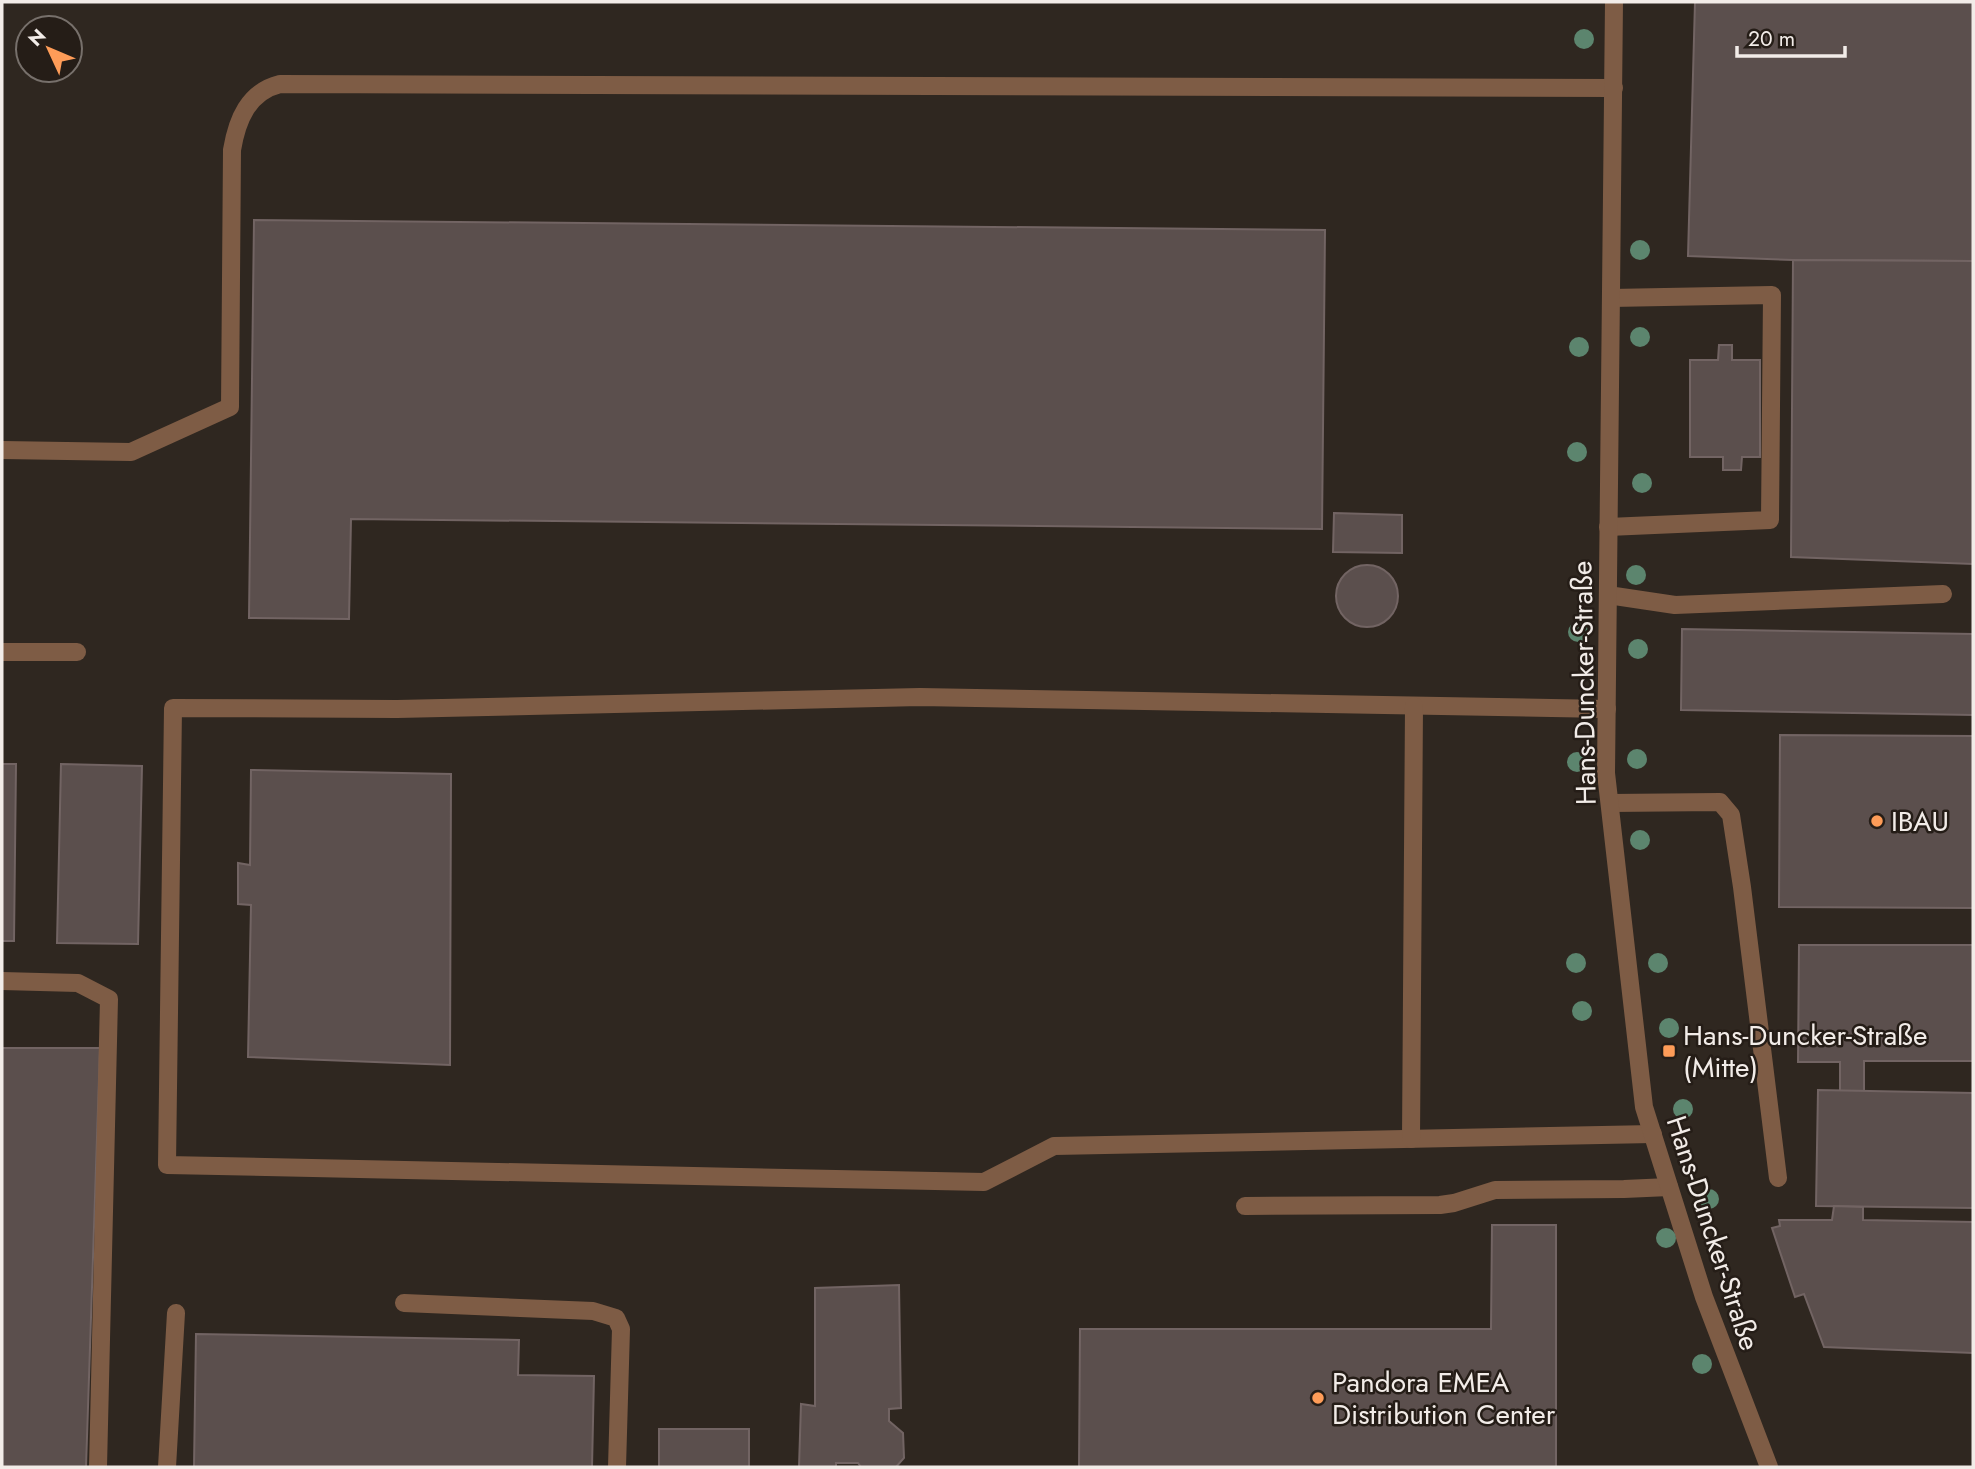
<svg xmlns="http://www.w3.org/2000/svg" width="1975" height="1469" viewBox="0 0 1975 1469" font-family="Jost,sans-serif">
	<rect width="100%" height="100%" fill="#2f2720"/>
	<g fill="#5b4f4d" stroke="#726463" stroke-width="2">
		<path d="M1695,2H1973V261L1793,260L1688,256Z"/>
		<path d="M254,220L1325,230L1322,529L351,519L349,619L249,618Z"/>
		<path d="M1793,260L1973,261V564L1791,557Z"/>
		<path d="M1719,345H1732V360H1760V457H1742L1741,470H1723V457H1690V360H1718Z"/>
		<path d="M1334,513L1402,515V553L1333,552Z"/>
		<circle cx="1367" cy="596" r="31"/>
		<path d="M1682,629L1973,634V715L1681,710Z"/>
		<path d="M1780,735L1973,736V908L1779,907Z"/>
		<path d="M2,764H16L14,941H2Z"/>
		<path d="M61,764L142,766L138,944L57,943Z"/>
		<path d="M251,770L451,774L450,1065L248,1057L251,905L238,904V863L250,865Z"/>
		<path d="M1799,945H1973V1061H1864V1091H1840V1062H1798Z"/>
		<path d="M2,1048H100L86,1467H2Z"/>
		<path d="M1818,1090L1973,1093V1208L1816,1206Z"/>
		<path d="M1834,1206L1863,1207V1220L1973,1222V1353L1824,1347L1804,1294L1795,1297L1772,1228L1780,1226L1779,1220H1832Z"/>
		<path d="M1492,1225H1556V1467H1079L1080,1329H1491Z"/>
		<path d="M899,1285L901,1408L889,1409V1421L903,1433L904,1458L896,1467H861L858,1463H836V1467H799L801,1404L815,1406V1288Z"/>
		<path d="M196,1334L519,1340L518,1375L594,1376L592,1467H194Z"/>
		<rect x="659" y="1429" width="90" height="38"/>
	</g>
	<g fill="none" stroke-linecap="round" stroke-linejoin="round">
		<g stroke="#7e5c45" stroke-width="18">
			<path d="M2,450L131,452L230,407L232,150C237,120 248,92 280,84L1614,88"/>
			<path d="M1608,527L1770,520L1772,295L1611,298"/>
			<path d="M1608,595L1675,605L1943,594"/>
			<path d="M2,652H77"/>
			<path d="M1607,709L920,697L397,709L173,708L167,1165L984,1182L1054,1146L1653,1134"/>
			<path d="M1610,803L1720,802L1731,815L1742,887L1778,1178"/>
			<path d="M2,981L78,983L109,999L98,1467"/>
			<path d="M1411,1139L1414,706"/>
			<path d="M1245,1206L1440,1205L1454,1203L1495,1190L1624,1189L1669,1187"/>
			<path d="M404,1303L593,1311L616,1318L621,1329L617,1467"/>
			<path d="M167,1467L176,1313"/>
		</g>
		<path stroke="#7e5c45" stroke-width="18" d="M1614,2L1606,773L1644,1107L1704,1297L1769,1467"/>
	</g>
	<g fill="#5c856e">
		<circle cx="1584" cy="39" r="10"/>
		<circle cx="1640" cy="250" r="10"/>
		<circle cx="1640" cy="337" r="10"/>
		<circle cx="1579" cy="347" r="10"/>
		<circle cx="1577" cy="452" r="10"/>
		<circle cx="1642" cy="483" r="10"/>
		<circle cx="1636" cy="575" r="10"/>
		<circle cx="1578" cy="632" r="10"/>
		<circle cx="1638" cy="649" r="10"/>
		<circle cx="1637" cy="759" r="10"/>
		<circle cx="1577" cy="762" r="10"/>
		<circle cx="1640" cy="840" r="10"/>
		<circle cx="1576" cy="963" r="10"/>
		<circle cx="1658" cy="963" r="10"/>
		<circle cx="1582" cy="1011" r="10"/>
		<circle cx="1669" cy="1028" r="10"/>
		<circle cx="1683" cy="1109" r="10"/>
		<circle cx="1709" cy="1199" r="10"/>
		<circle cx="1666" cy="1238" r="10"/>
		<circle cx="1702" cy="1364" r="10"/>
	</g>
	<g fill="#fe9c58" stroke="#251d17" stroke-width="2.5">
		<circle cx="1877" cy="821" r="7"/>
		<rect x="1662" y="1044" width="14" height="14" rx="3.5"/>
		<circle cx="1318" cy="1398" r="7"/>
	</g>
	<g text-anchor="middle" dominant-baseline="central" stroke-width="5" stroke-linejoin="round" paint-order="stroke">
		<g font-size="28" fill="#f2ece8" stroke="#251d17">
			<text transform="translate(1584 683) rotate(-91)">Hans-Duncker-Straße</text>
			<text transform="translate(1713 1233) rotate(72)">Hans-Duncker-Straße</text>
		</g>
		<g font-size="28" fill="#f2ece8" stroke="#251d17" text-anchor="start">
			<text x="1891" y="821">IBAU</text>
			<text x="1683" y="1035">Hans-Duncker-Straße<tspan x="1683" dy="32">(Mitte)</tspan></text>
			<text x="1332" y="1382">Pandora EMEA<tspan x="1332" dy="32">Distribution Center</tspan></text>
		</g>
	</g>
	<rect width="1975" height="1469" fill="none" stroke="#f2ece8" stroke-width="7"/>
	<g transform="translate(49 49) rotate(314)"><circle r="33" fill="#251d17" stroke="#77706b" stroke-width="2"/>
	<path d="M0-5L12 26L0 18L-12 26Z" fill="#fe9c58"/>
	<text y="-10" font-size="19" font-weight="bold" text-anchor="middle" fill="#f2ece8">N</text>
	</g>
	<path d="M1737 46v10h108v-10" fill="none" stroke="#f2ece8" stroke-width="3.5"/>
	<text x="1748" y="46" font-size="21" fill="#f2ece8" stroke="#251d17" stroke-width="5" paint-order="stroke">20 m</text>
</svg>
